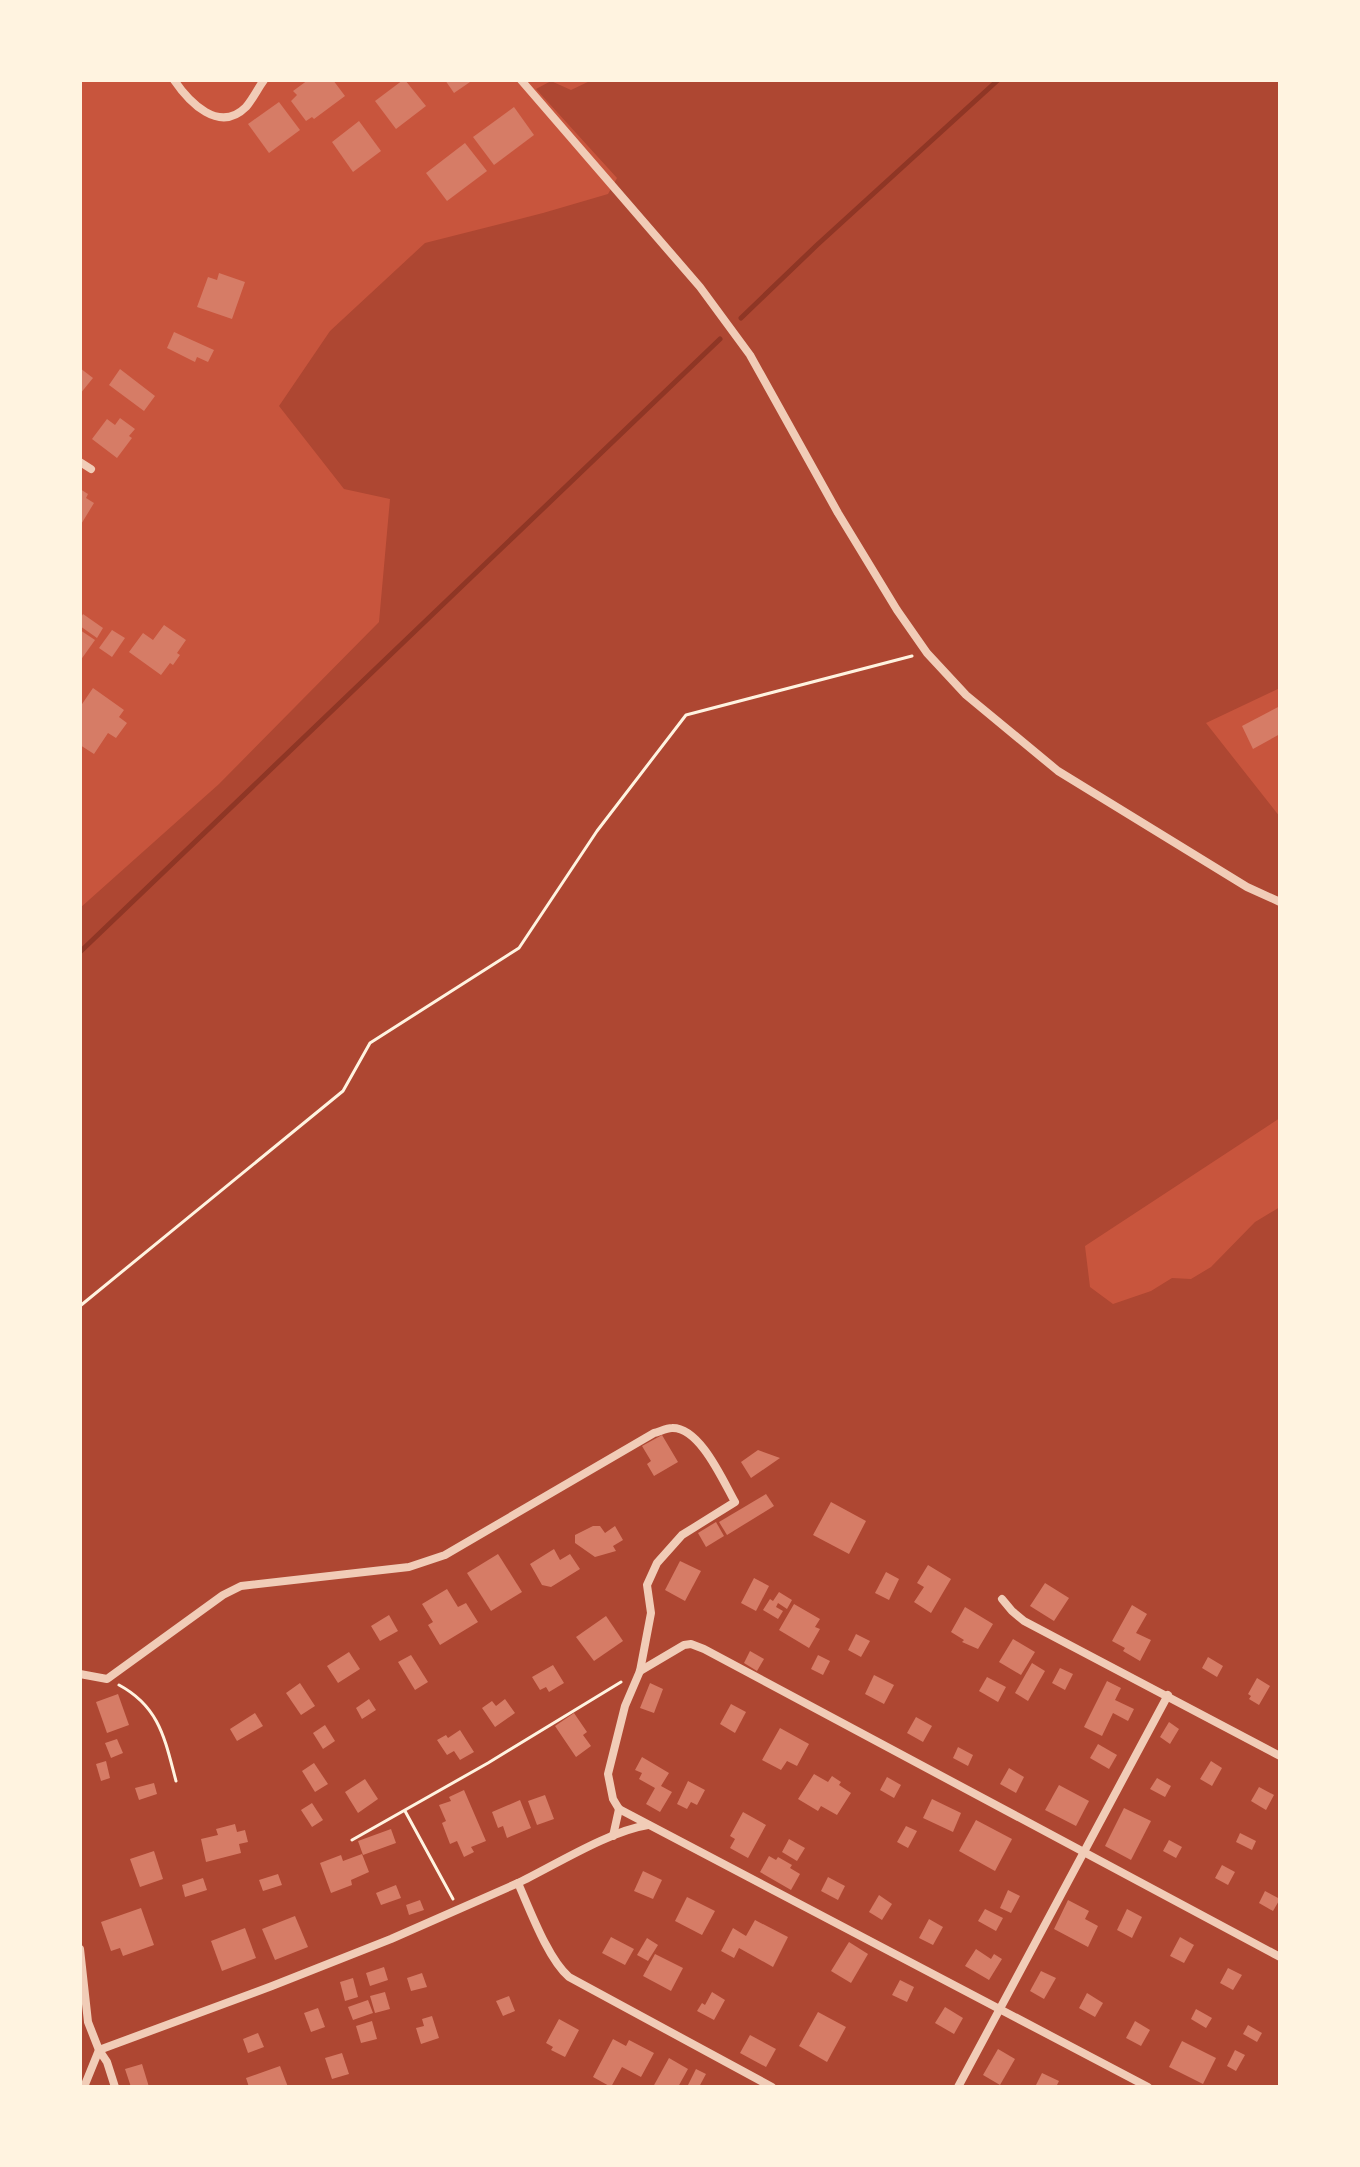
<svg xmlns="http://www.w3.org/2000/svg" width="1360" height="2167" viewBox="0 0 1360 2167" font-family="'Alegreya Sans',sans-serif">
	<rect width="100%" height="100%" fill="#c8553d"/>
	<path fill="#ae4732" d="M592,80H1280V688L1206,723L1280,817V1118L1085,1246L1090,1287L1113,1304L1151,1291L1172,1278L1191,1279L1211,1267L1255,1222L1280,1207V2087H80V908L219,784L379,622L390,499L344,489L279,406L330,331L425,243L543,213L608,194L617,178L536,89L551,81L571,90Z"/>
	<g fill="none" stroke-linecap="round" stroke-linejoin="round">
		<g stroke="#8f3625" stroke-width="5">
			<path d="M741,318L817,245L998,80"/>
			<path d="M80,952L720,339"/>
		</g>
	</g>
	<g fill="#d67c66">
		<path d="M308,80H333L345,96L314,119L312,117L306,121L291,101L297,95L293,91Z"/>
		<path d="M403,80H405L426,106L396,129L375,101Z"/>
		<path d="M445,80H473L454,93Z"/>
		<path d="M279,102L300,130L269,153L248,124Z"/>
		<path d="M514,107L534,135L494,165L473,137Z"/>
		<path d="M359,121L381,151L353,172L332,142Z"/>
		<path d="M465,143L487,171L447,201L426,173Z"/>
		<path d="M219,273L245,282L232,319L197,307L208,277L217,280Z"/>
		<path d="M174,332L214,350L208,362L197,357L195,362L167,348Z"/>
		<path d="M80,368L93,378L80,394Z"/>
		<path d="M120,369L155,396L144,411L109,385Z"/>
		<path d="M120,418L135,429L129,436L132,438L117,458L92,439L107,419L115,425Z"/>
		<path d="M80,489L88,494L86,498L94,503L80,526Z"/>
		<path d="M83,614L103,628L97,638L80,626V619Z"/>
		<path d="M164,625L186,640L177,653L180,655L173,665L170,663L161,675L129,652L143,633L153,640Z"/>
		<path d="M80,630L95,640L80,661Z"/>
		<path d="M112,630L125,638L112,657L99,648Z"/>
		<path d="M93,688L124,710L119,717L127,723L116,738L108,733L94,754L80,745V707Z"/>
		<path d="M1280,706V734L1253,749L1242,726Z"/>
		<path d="M662,1435L678,1462L654,1476L647,1464L651,1461L642,1446Z"/>
		<path d="M758,1450L780,1458L751,1478L741,1462Z"/>
		<path d="M766,1494L774,1506L727,1535L719,1522Z"/>
		<path d="M831,1502L866,1521L849,1554L813,1535Z"/>
		<path d="M716,1522L724,1536L706,1547L698,1533Z"/>
		<path d="M593,1526H600L605,1533L615,1526L623,1540L613,1546L616,1551L595,1557L575,1543V1535Z"/>
		<path d="M554,1549L560,1560L570,1554L580,1569L551,1587L542,1585L530,1564Z"/>
		<path d="M498,1554L522,1592L491,1611L467,1573Z"/>
		<path d="M680,1561L701,1571L685,1601L665,1590Z"/>
		<path d="M928,1565L951,1579L931,1613L914,1602L924,1587L917,1583Z"/>
		<path d="M886,1572L899,1579L889,1600L875,1593Z"/>
		<path d="M754,1578L769,1586L756,1611L741,1603Z"/>
		<path d="M1045,1583L1069,1598L1054,1621L1030,1606Z"/>
		<path d="M447,1589L458,1607L466,1603L478,1622L440,1645L428,1625L433,1622L422,1604Z"/>
		<path d="M779,1592L792,1600L787,1609L778,1603L776,1607L783,1611L778,1619L763,1610L770,1599L773,1601Z"/>
		<path d="M794,1604L820,1619L815,1627L820,1629L809,1648L779,1630Z"/>
		<path d="M1132,1605L1147,1614L1136,1633L1151,1640L1140,1661L1123,1651L1125,1648L1112,1641Z"/>
		<path d="M965,1607L993,1624L978,1649L962,1642L964,1640L951,1632Z"/>
		<path d="M389,1615L398,1631L380,1641L371,1626Z"/>
		<path d="M606,1616L623,1641L594,1661L576,1637Z"/>
		<path d="M856,1634L870,1641L861,1657L848,1650Z"/>
		<path d="M1013,1639L1035,1652L1021,1675L999,1662Z"/>
		<path d="M750,1651L764,1659L757,1671L744,1663Z"/>
		<path d="M349,1652L360,1669L338,1683L327,1666Z"/>
		<path d="M411,1655L428,1682L415,1690L398,1662Z"/>
		<path d="M818,1655L830,1661L823,1675L811,1669Z"/>
		<path d="M1208,1657L1223,1666L1217,1677L1202,1668Z"/>
		<path d="M1032,1663L1045,1671L1028,1701L1015,1693Z"/>
		<path d="M553,1665L564,1683L549,1692L546,1687L540,1690L532,1677Z"/>
		<path d="M1060,1668L1073,1674L1065,1690L1052,1683Z"/>
		<path d="M874,1675L894,1685L884,1704L865,1694Z"/>
		<path d="M987,1677L1006,1687L998,1702L979,1691Z"/>
		<path d="M1257,1678L1270,1686L1259,1705L1249,1699L1251,1696L1248,1694Z"/>
		<path d="M1107,1681L1121,1688L1115,1700L1134,1709L1128,1721L1113,1713L1102,1736L1084,1727Z"/>
		<path d="M300,1683L315,1706L301,1715L286,1693Z"/>
		<path d="M650,1683L663,1689L654,1713L640,1708Z"/>
		<path d="M118,1694L129,1725L107,1733L96,1702Z"/>
		<path d="M369,1699L376,1710L362,1719L356,1708Z"/>
		<path d="M505,1699L515,1713L495,1727L482,1708L492,1701L496,1706Z"/>
		<path d="M731,1704L746,1712L735,1733L720,1724Z"/>
		<path d="M255,1713L263,1726L237,1741L230,1729Z"/>
		<path d="M574,1713L587,1732L583,1735L591,1746L576,1757L555,1726Z"/>
		<path d="M916,1717L932,1726L923,1742L907,1733Z"/>
		<path d="M1169,1722L1179,1729L1170,1744L1160,1737Z"/>
		<path d="M325,1725L335,1741L323,1749L313,1733Z"/>
		<path d="M780,1728L809,1744L797,1766L787,1761L781,1770L762,1760Z"/>
		<path d="M460,1730L474,1752L460,1760L454,1751L447,1755L437,1740L446,1735L448,1738Z"/>
		<path d="M117,1739L123,1753L111,1758L105,1743Z"/>
		<path d="M1098,1744L1117,1755L1109,1769L1090,1758Z"/>
		<path d="M958,1747L973,1755L968,1766L953,1758Z"/>
		<path d="M642,1757L669,1773L661,1786L672,1792L660,1812L646,1804L655,1788L639,1779L642,1773L635,1770Z"/>
		<path d="M106,1761L110,1778L101,1781L96,1764Z"/>
		<path d="M1211,1761L1222,1768L1212,1786L1200,1779Z"/>
		<path d="M314,1763L328,1784L315,1792L302,1771Z"/>
		<path d="M1009,1768L1024,1777L1016,1793L1000,1784Z"/>
		<path d="M814,1774L828,1782L832,1776L841,1782L839,1785L851,1793L837,1815L821,1806L818,1811L798,1799Z"/>
		<path d="M887,1777L901,1785L894,1798L880,1790Z"/>
		<path d="M1157,1778L1171,1786L1165,1797L1150,1789Z"/>
		<path d="M365,1779L378,1799L358,1813L345,1792Z"/>
		<path d="M688,1781L705,1790L697,1805L691,1802L687,1809L677,1804Z"/>
		<path d="M154,1783L157,1794L139,1800L135,1788Z"/>
		<path d="M1059,1785L1089,1801L1076,1826L1045,1810Z"/>
		<path d="M1259,1787L1274,1795L1266,1810L1251,1801Z"/>
		<path d="M464,1790L486,1841L471,1847L474,1852L464,1857L457,1841L450,1844L442,1823L446,1821L439,1805L451,1801L449,1797Z"/>
		<path d="M545,1795L554,1819L537,1825L528,1801Z"/>
		<path d="M932,1799L961,1813L953,1832L923,1818Z"/>
		<path d="M520,1800L531,1828L507,1838L503,1826L498,1828L492,1812Z"/>
		<path d="M312,1803L323,1820L312,1827L301,1810Z"/>
		<path d="M1124,1808L1151,1821L1131,1860L1105,1846Z"/>
		<path d="M743,1812L766,1825L748,1858L730,1848L735,1839L730,1836Z"/>
		<path d="M976,1820L1012,1839L995,1871L959,1851Z"/>
		<path d="M235,1824L237,1832L245,1830L248,1842L239,1844L241,1853L206,1862L201,1839L218,1835L216,1829Z"/>
		<path d="M906,1826L917,1831L908,1848L897,1842Z"/>
		<path d="M391,1829L396,1843L363,1855L358,1841Z"/>
		<path d="M1240,1833L1256,1841L1252,1850L1236,1842Z"/>
		<path d="M789,1839L805,1848L797,1861L782,1852Z"/>
		<path d="M1169,1840L1182,1847L1176,1858L1163,1851Z"/>
		<path d="M154,1851L163,1879L140,1887L130,1859Z"/>
		<path d="M362,1854L369,1872L351,1880L352,1885L331,1893L320,1863L341,1855L343,1861Z"/>
		<path d="M769,1856L776,1860L778,1857L792,1865L790,1868L800,1874L791,1890L760,1872Z"/>
		<path d="M1222,1865L1235,1872L1228,1885L1215,1878Z"/>
		<path d="M643,1871L662,1880L653,1899L634,1891Z"/>
		<path d="M278,1874L282,1885L263,1891L259,1880Z"/>
		<path d="M828,1877L845,1886L838,1900L821,1891Z"/>
		<path d="M203,1878L207,1890L185,1897L182,1885Z"/>
		<path d="M396,1885L401,1898L381,1905L376,1893Z"/>
		<path d="M1008,1890L1020,1896L1011,1913L1000,1908Z"/>
		<path d="M1265,1891L1280,1899L1273,1911L1259,1903Z"/>
		<path d="M879,1895L892,1904L882,1920L869,1912Z"/>
		<path d="M687,1897L715,1911L702,1935L675,1921Z"/>
		<path d="M420,1900L424,1910L409,1915L406,1905Z"/>
		<path d="M1068,1900L1089,1911L1085,1919L1098,1926L1088,1947L1054,1929Z"/>
		<path d="M141,1908L154,1945L123,1956L120,1948L111,1951L101,1922Z"/>
		<path d="M985,1909L1003,1918L996,1931L978,1921Z"/>
		<path d="M1127,1909L1142,1917L1132,1938L1117,1930Z"/>
		<path d="M295,1916L308,1947L275,1960L262,1929Z"/>
		<path d="M929,1919L943,1927L933,1945L919,1938Z"/>
		<path d="M755,1920L788,1937L773,1967L739,1948L734,1958L721,1951L733,1928L746,1936Z"/>
		<path d="M245,1928L256,1958L222,1971L211,1941Z"/>
		<path d="M611,1937L634,1949L625,1965L602,1953Z"/>
		<path d="M1180,1937L1194,1945L1184,1963L1170,1956Z"/>
		<path d="M647,1938L658,1945L648,1961L637,1955Z"/>
		<path d="M849,1942L868,1954L851,1983L831,1971Z"/>
		<path d="M976,1949L991,1959L994,1954L1002,1959L989,1980L965,1966Z"/>
		<path d="M655,1954L683,1968L671,1991L643,1976Z"/>
		<path d="M384,1967L388,1980L370,1986L366,1973Z"/>
		<path d="M1228,1968L1242,1975L1233,1990L1220,1983Z"/>
		<path d="M1041,1971L1056,1978L1044,1999L1030,1991Z"/>
		<path d="M422,1973L427,1987L411,1991L407,1978Z"/>
		<path d="M353,1978L358,1997L345,2001L340,1982Z"/>
		<path d="M900,1980L914,1987L907,2002L892,1995Z"/>
		<path d="M385,1992L390,2009L375,2013L370,1996Z"/>
		<path d="M712,1992L725,2000L714,2020L697,2011L702,2003L705,2005Z"/>
		<path d="M1087,1993L1103,2003L1095,2017L1079,2008Z"/>
		<path d="M509,1996L515,2011L503,2016L496,2001Z"/>
		<path d="M368,2000L373,2013L353,2020L348,2007Z"/>
		<path d="M945,2007L963,2018L954,2034L935,2023Z"/>
		<path d="M318,2008L325,2027L311,2032L304,2013Z"/>
		<path d="M1196,2009L1212,2018L1206,2028L1191,2019Z"/>
		<path d="M818,2012L846,2027L827,2062L799,2046Z"/>
		<path d="M432,2016L439,2038L421,2044L416,2028L424,2026L422,2019Z"/>
		<path d="M559,2019L579,2030L565,2057L551,2050L553,2047L546,2043Z"/>
		<path d="M372,2021L377,2039L361,2043L356,2026Z"/>
		<path d="M1135,2021L1150,2030L1141,2046L1126,2038Z"/>
		<path d="M1248,2025L1262,2033L1257,2042L1243,2034Z"/>
		<path d="M258,2033L264,2047L248,2053L243,2039Z"/>
		<path d="M750,2035L776,2049L766,2067L740,2053Z"/>
		<path d="M613,2039L626,2046L629,2040L654,2053L641,2077L622,2067L611,2087L593,2077Z"/>
		<path d="M1182,2041L1216,2058L1203,2084L1169,2067Z"/>
		<path d="M998,2049L1015,2059L1000,2085L983,2075Z"/>
		<path d="M1235,2050L1245,2055L1236,2071L1227,2066Z"/>
		<path d="M342,2053L349,2074L332,2079L325,2058Z"/>
		<path d="M669,2058L688,2069L678,2087H653Z"/>
		<path d="M142,2064L149,2087H131L125,2069Z"/>
		<path d="M280,2066L288,2087H249L246,2078Z"/>
		<path d="M696,2069L706,2074L699,2087H692L688,2085Z"/>
		<path d="M1042,2073L1059,2081L1056,2087H1035Z"/>
	</g>
	<g fill="none" stroke-linecap="round" stroke-linejoin="round">
		<g stroke="#fff3e0" stroke-width="3">
			<path d="M80,1306L343,1091L370,1043L519,948L597,831L686,715L912,656"/>
			<path d="M119,1685C160,1707 165,1740 176,1781"/>
			<path d="M405,1811L453,1899"/>
			<path d="M352,1840L488,1763L621,1682"/>
		</g>
		<g stroke="#f1ccb7" stroke-width="8">
			<path d="M174,80C189,102 219,134 246,107C253,99 258,88 264,80"/>
			<path d="M521,80L700,287L750,355L838,513L897,610L927,653L966,695L1058,771L1247,887L1280,902"/>
			<path d="M80,462L91,469"/>
			<path d="M1002,1599L1012,1611L1024,1621L1280,1756"/>
			<path d="M640,1671L684,1645L691,1644L704,1649L1280,1957"/>
			<path d="M80,1674L107,1679L223,1595L241,1586L409,1567L445,1555L654,1433C659,1432 666,1428 672,1428C700,1427 723,1481 735,1502L682,1535L657,1563L647,1585L651,1613L640,1671L625,1706L608,1774L613,1799L619,1809L1148,2087"/>
			<path d="M613,1836L619,1809"/>
			<path d="M518,1883C555,1865 609,1831 648,1825"/>
			<path d="M80,1949L88,2022L99,2050L107,2062L115,2087"/>
			<path d="M84,2087L99,2050L272,1986L391,1939L518,1883C530,1910 548,1959 569,1977L772,2087"/>
			<path d="M958,2087L1168,1695"/>
		</g>
	</g>
	<rect width="1360" height="2167" fill="none" stroke="#fff3e0" stroke-width="164"/>
</svg>
